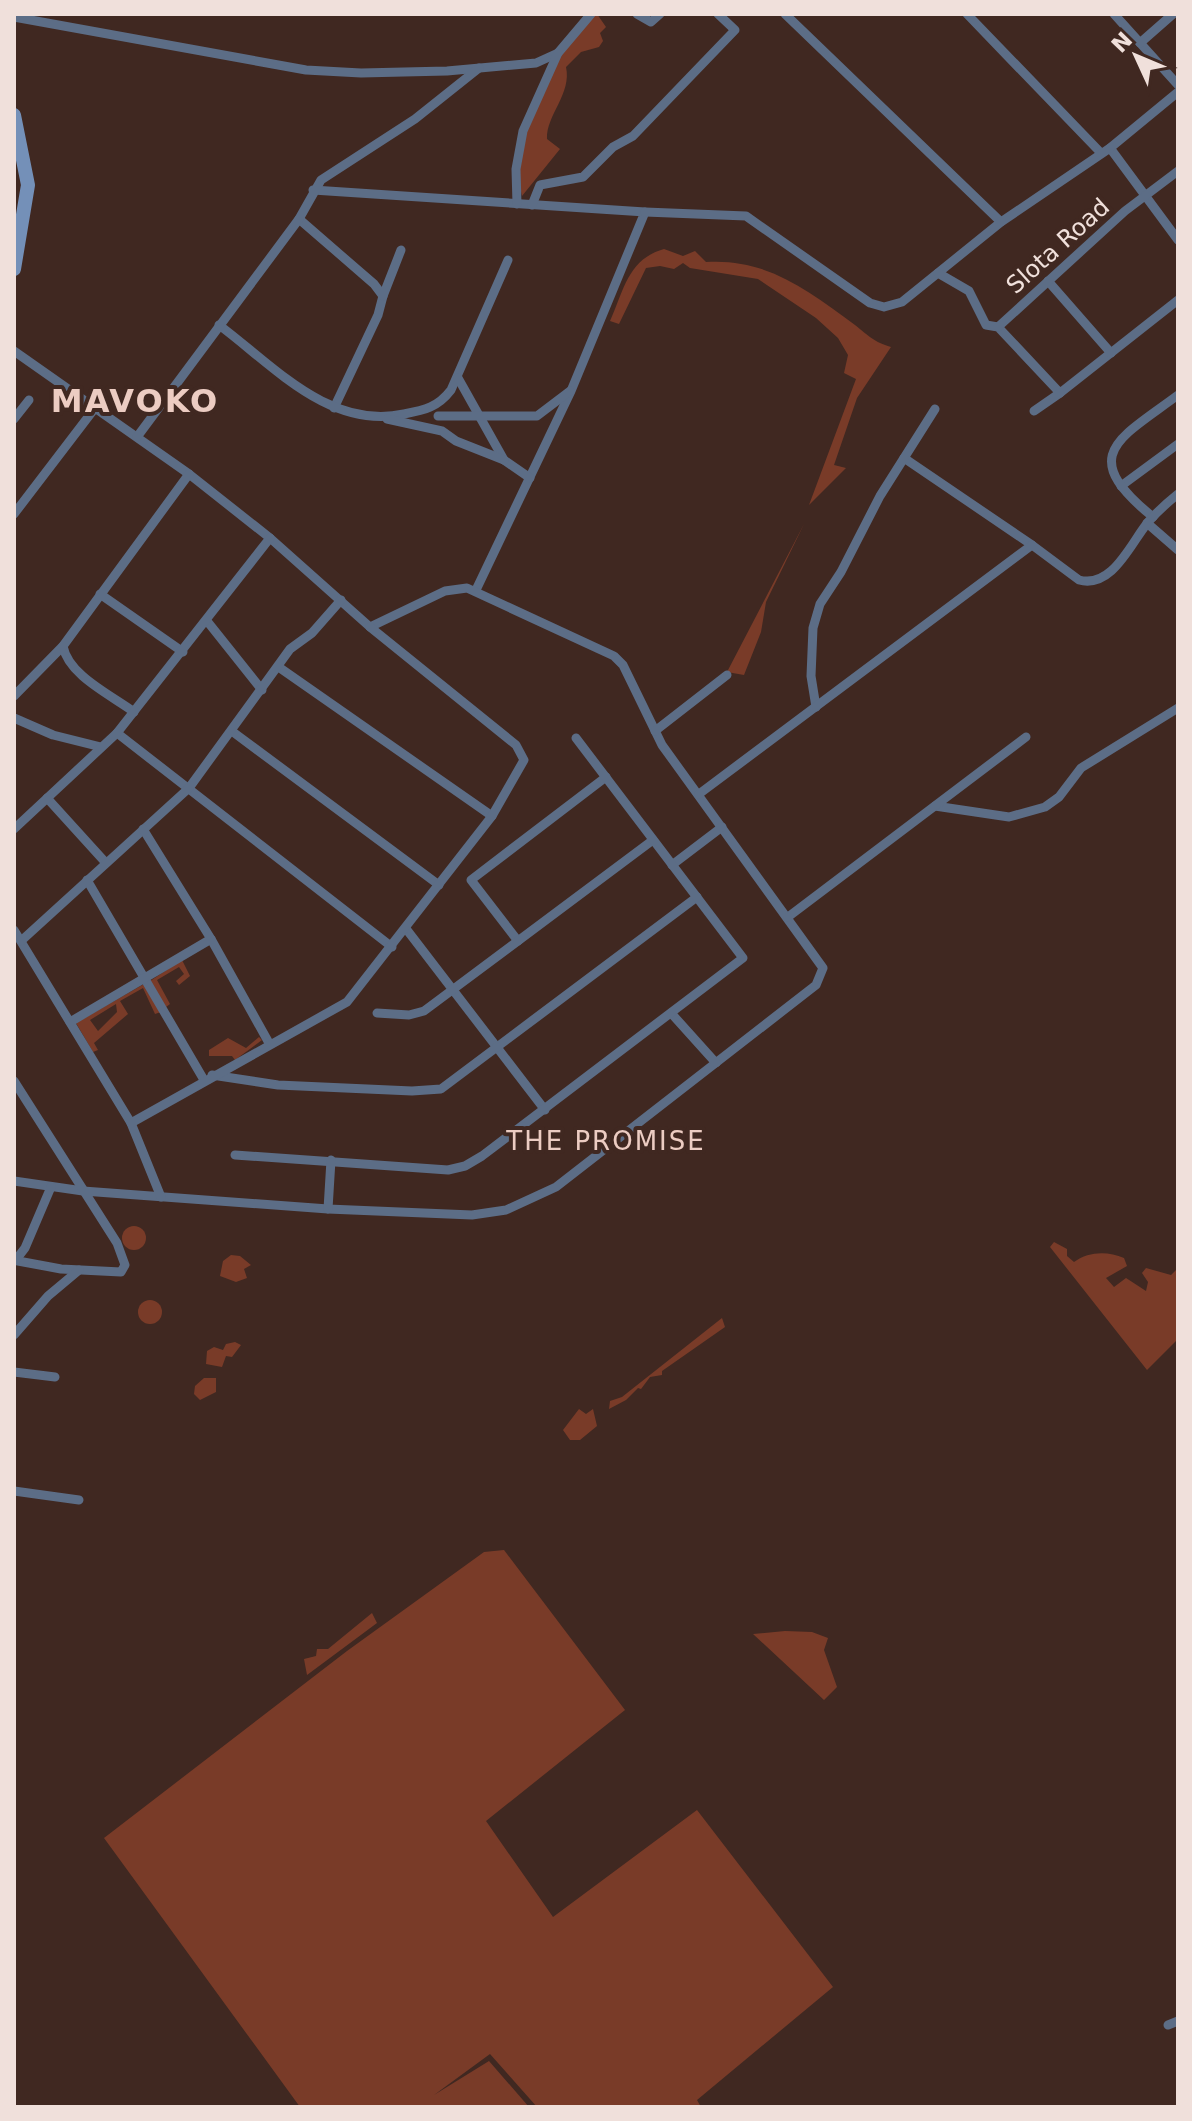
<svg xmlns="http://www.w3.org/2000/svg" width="1192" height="2121" viewBox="0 0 1192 2121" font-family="'DejaVu Sans',sans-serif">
	<rect width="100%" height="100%" fill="#402821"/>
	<g fill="#793b28" fill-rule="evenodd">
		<path d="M591,14H597L606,27L600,33L603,41L599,47L581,52L566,67C572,94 546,115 547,139L560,149L522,196L516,169L520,140L558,53Z"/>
		<path d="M664,249L683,256L695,251L706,262C766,258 808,290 855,325C869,336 874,342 891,347L857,398L834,465L846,468L809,505L856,379L844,373L848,355L838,338L816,318L758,279L690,268L683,263L674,269L660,266L646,268L619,324L610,321C624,290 628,259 664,249Z"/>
		<path d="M804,524L766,602L761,632L744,675L727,672Z"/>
		<path d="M182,960L190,976L179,985L176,981L184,974L179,967L157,980L170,1004L166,1007L150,981Z"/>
		<path d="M144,984L161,1012L155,1014L143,988L120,1001L128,1014L94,1043L98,1050L93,1052L76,1023ZM116,1004L117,1012L98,1031L90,1020Z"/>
		<path d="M259,1037L262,1040L235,1060L232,1056H209V1050L228,1038L246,1048Z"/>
		<circle cx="134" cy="1238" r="12"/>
		<path d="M1054,1242L1067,1249V1256L1074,1262C1089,1251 1108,1251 1124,1258L1127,1266L1106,1278L1114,1287L1126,1278L1146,1291L1148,1282L1142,1273L1146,1268L1171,1275L1178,1268V1339L1147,1370L1050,1247Z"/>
		<path d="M231,1255L240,1256L251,1265L244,1269L247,1278L236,1282L220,1276L223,1261Z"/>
		<circle cx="150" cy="1312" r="12"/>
		<path d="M722,1318L725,1327L662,1371V1375L650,1377L641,1389L638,1388L626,1400L609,1409L610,1401L622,1397Z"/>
		<path d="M235,1342L241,1345L232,1357L226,1356L222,1367L206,1364L207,1351L214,1347L223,1350L226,1344Z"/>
		<path d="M204,1378H216V1392L200,1400L194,1394L195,1386Z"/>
		<path d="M579,1409L586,1414L593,1409L597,1426L580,1440H570L563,1430Z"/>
		<path d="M504,1550L625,1710L486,1821L553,1917L697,1810L833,1987L697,2100L701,2107H537L490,2054L434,2095L489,2061L529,2107H300L104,1838L347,1651L484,1552Z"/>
		<path d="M372,1613L377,1623L307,1675L304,1659L316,1656L317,1649H328Z"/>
		<path d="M785,1631L812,1632L828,1638L824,1650L837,1687L824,1700L753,1634Z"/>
	</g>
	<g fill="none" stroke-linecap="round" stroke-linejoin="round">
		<g stroke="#5c6d86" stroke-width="9">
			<path d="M637,14L651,22L660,14"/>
			<path d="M785,14L1001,222"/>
			<path d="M967,14L1101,153"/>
			<path d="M1114,14L1178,85"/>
			<path d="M14,17L306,70L361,73L447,71L536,63L558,53"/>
			<path d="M1140,43L1173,14"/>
			<path d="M1110,148L1178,240"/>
			<path d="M313,190L645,212L571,391L476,590"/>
			<path d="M517,204L516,169L523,131L558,53L591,14"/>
			<path d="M532,205L540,185L583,177L613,147L633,136L735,30L718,14"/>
			<path d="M645,212L746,216L870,303L884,307L902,302L1001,222L1110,148L1178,92"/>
			<path d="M299,219L374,284L383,296L378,315L334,408"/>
			<path d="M938,273L969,291L986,325L998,327L1060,393L1178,300"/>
			<path d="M1048,281L1111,353"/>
			<path d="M383,296L401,250"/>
			<path d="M219,325C274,366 329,430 404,414C425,410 438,407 451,390L508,260"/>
			<path d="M998,327L1125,211L1178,171"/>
			<path d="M14,351L189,474L270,538L370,627L445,591L467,588L614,656L623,665L662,745L823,968L816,985L556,1187L506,1210L472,1215L328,1209L83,1191L14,1181"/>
			<path d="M458,378L504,460L530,478"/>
			<path d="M1034,411L1060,393"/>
			<path d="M438,416H537L570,391"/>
			<path d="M14,419L29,400"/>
			<path d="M387,419L442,431L456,441L504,460"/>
			<path d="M137,437L299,219L321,180L415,119L479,68"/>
			<path d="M904,458L1032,545"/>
			<path d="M1121,486L1178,444"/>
			<path d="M14,514L95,408"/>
			<path d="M1153,517C1076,455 1119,439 1178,395"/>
			<path d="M1147,523L1178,550"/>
			<path d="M100,594L183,652"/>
			<path d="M207,621L262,690"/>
			<path d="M63,646C68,675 111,695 134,712"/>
			<path d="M280,668L492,816"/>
			<path d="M14,696L63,646L189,474"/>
			<path d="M816,707L811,676L813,628L820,604L841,572L880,496L935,409"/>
			<path d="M14,718L53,735L101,747"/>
			<path d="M655,731L727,675"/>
			<path d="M233,732L439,885"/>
			<path d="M117,733L392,947"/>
			<path d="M699,794L1032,545L1079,580C1113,589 1131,542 1149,521C1158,511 1168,502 1178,494"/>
			<path d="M47,798L106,863"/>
			<path d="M935,806L1009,817L1045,807L1059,797L1081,768L1178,708"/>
			<path d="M14,829L117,733L270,538"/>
			<path d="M672,865L722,827"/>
			<path d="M87,880L204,1080"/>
			<path d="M788,917L1026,737"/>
			<path d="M14,930L131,1123L161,1197"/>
			<path d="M407,930L545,1110"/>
			<path d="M211,939L269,1043"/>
			<path d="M21,941L189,788L290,649L312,633L341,600"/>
			<path d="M518,941L471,880L606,777"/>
			<path d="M377,1013L409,1015L424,1011L653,840"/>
			<path d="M671,1013L716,1063"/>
			<path d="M70,1022L211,939L143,829"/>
			<path d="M212,1075L278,1085L412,1091L441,1089L697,897"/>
			<path d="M14,1081L117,1243L125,1265L121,1272L61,1269L18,1261"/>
			<path d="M131,1123L347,1002L492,816L524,760L516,745L370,627"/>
			<path d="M235,1155L448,1170L465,1166L482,1156L743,958L576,738"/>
			<path d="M328,1209L331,1160"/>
			<path d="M15,1261L25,1248L51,1187"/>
			<path d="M14,1335L48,1296L79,1270"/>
			<path d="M14,1372L55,1377"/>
			<path d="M14,1491L79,1500"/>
			<path d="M1168,2025L1178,2021"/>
		</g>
		<path stroke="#7490b8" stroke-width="14" d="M14,115L28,185L14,269"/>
	</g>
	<g text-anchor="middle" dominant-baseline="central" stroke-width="8" stroke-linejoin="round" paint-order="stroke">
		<g font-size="24" fill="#f0e0db" stroke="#402821">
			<text transform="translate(1058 246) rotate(-42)">Slota Road</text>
		</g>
		<g font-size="26" letter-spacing="2" fill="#ecccc2" stroke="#402821">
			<text x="606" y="1141">THE PROMISE</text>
		</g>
		<g font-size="32" font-weight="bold" letter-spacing="2" fill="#ecccc2" stroke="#402821">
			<text x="135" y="401">MAVOKO</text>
		</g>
	</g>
	<rect width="1192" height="2121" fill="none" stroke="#f0e0db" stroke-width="32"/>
	<g transform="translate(1136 56) rotate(314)" stroke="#402821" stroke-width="6" paint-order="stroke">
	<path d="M0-6L14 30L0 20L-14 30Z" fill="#f0e0db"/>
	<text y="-12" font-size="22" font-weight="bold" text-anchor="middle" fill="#f0e0db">N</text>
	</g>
</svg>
